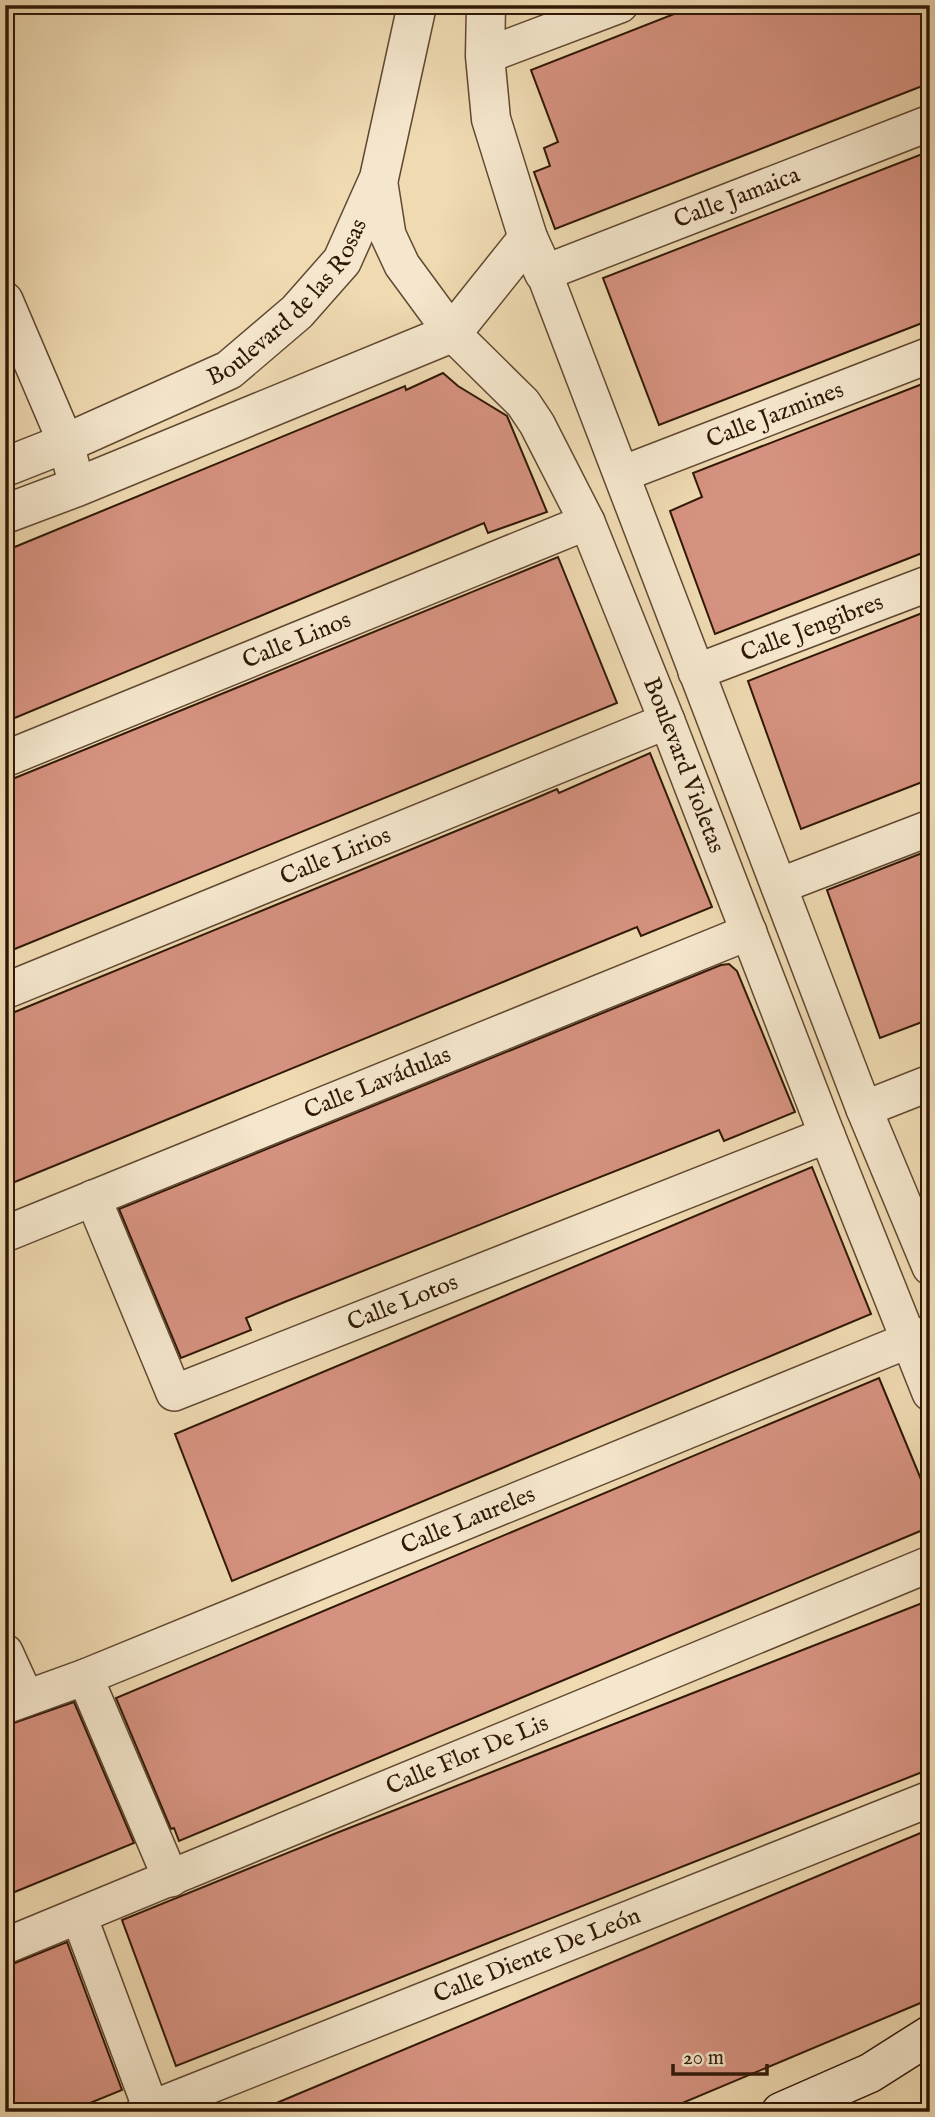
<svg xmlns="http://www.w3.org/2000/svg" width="935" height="2117" viewBox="0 0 935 2117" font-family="'IM FELL English',serif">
	<rect width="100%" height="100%" fill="#efdab2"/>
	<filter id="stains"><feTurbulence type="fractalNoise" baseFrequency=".00286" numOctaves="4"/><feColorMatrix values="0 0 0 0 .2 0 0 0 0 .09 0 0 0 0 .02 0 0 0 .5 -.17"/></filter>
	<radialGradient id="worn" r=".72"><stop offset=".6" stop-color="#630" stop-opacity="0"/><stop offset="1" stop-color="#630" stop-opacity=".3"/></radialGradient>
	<g fill="#d69280" stroke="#301806" stroke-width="2">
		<path d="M697,5H930V83L555,229L534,172L550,166L544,148L558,142L531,70Z"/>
		<path d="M930,151V320L659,425L603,278Z"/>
		<path d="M443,373L458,386L507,416L547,512L488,533L484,523L5,722V551L405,386L406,390Z"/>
		<path d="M930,381V550L715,634L670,511L702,497L693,473Z"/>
		<path d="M558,557L617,703L5,953V782Z"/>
		<path d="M930,610V779L801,829L748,681Z"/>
		<path d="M650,753L712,907L641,936L637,927L5,1186V1016L529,801L557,789L559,793Z"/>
		<path d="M930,850V1019L880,1038L827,890Z"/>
		<path d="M729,964L737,971L795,1112L724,1141L719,1130L287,1301L246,1318L251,1330L181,1358L119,1209L721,965Z"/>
		<path d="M812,1167L871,1314L232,1581L175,1434Z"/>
		<path d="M879,1378L930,1501V1527L179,1841L174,1828L171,1829L116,1698Z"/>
		<path d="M930,1600V1769L176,2066L122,1920L339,1832Z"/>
		<path d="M74,1702L134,1843L5,1896V1726Z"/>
		<path d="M930,1829V1999L661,2112H255Z"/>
		<path d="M67,1942L122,2090L68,2112H5V1967Z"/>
	</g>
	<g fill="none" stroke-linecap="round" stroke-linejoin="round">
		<defs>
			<g id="minor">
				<path d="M485,56L620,5"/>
				<path d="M930,123L544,273L864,1109L930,1267"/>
				<path id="s1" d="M379,178L388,235L402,265L452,333L523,403L537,424L587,522L667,721L827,1135L930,1393"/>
				<path d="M5,300L66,443L77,487"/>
				<path id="s2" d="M622,474L930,355"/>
				<path id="s3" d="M696,672L930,583"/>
				<path id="s4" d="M5,759L587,522"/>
				<path d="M779,886L930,828"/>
				<path id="s5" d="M5,991L667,721"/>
				<path d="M864,1109L930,1083"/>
				<path id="s6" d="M93,1198L174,1393L827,1135"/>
				<path id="s7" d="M5,1234L749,932"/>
				<path d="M5,1652L26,1698"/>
				<path d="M85,1677L171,1879"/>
				<path id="s8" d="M5,1706L85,1677L909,1340L930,1333"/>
				<path d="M79,1916L151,2109"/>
				<path id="s9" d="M5,1946L930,1564"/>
				<path id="s10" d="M143,2112L930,1799"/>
			</g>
			<g id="tertiary">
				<path d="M486,5L485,56L491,119L528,238L544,273"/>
				<path id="s11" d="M5,467L66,443L229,370L297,312L342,261L379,178L417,5"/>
				<path d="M5,514L77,487L452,333L528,238"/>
			</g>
			<path id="secondary" d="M781,2112L870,2073L930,2035"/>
		</defs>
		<use href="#minor" stroke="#604831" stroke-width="38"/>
		<use href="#tertiary" stroke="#604831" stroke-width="41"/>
		<use href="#secondary" stroke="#301806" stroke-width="41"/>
		<use href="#minor" stroke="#f5e7cd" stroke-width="35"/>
		<use href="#tertiary" stroke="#f5e7cd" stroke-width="38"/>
		<use href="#secondary" stroke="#f5e7cd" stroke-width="38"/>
	</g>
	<g text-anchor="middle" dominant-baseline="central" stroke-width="5" stroke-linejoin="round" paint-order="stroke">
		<g font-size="24" fill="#301806" stroke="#f5e7cd">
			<text transform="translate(737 198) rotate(-21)">Calle Jamaica</text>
			<text stroke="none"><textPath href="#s11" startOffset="334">Boulevard de las Rosas</textPath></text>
			<text stroke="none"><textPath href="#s2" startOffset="164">Calle Jazmines</textPath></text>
			<text stroke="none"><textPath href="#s3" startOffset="124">Calle Jengibres</textPath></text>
			<text stroke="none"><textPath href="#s4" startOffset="315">Calle Linos</textPath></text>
			<text stroke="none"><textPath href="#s1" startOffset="672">Boulevard Violetas</textPath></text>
			<text stroke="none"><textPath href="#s5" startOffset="357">Calle Lirios</textPath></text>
			<text stroke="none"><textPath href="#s7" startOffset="402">Calle Lavádulas</textPath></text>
			<text stroke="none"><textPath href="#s6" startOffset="457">Calle Lotos</textPath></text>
			<text stroke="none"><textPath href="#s8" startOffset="499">Calle Laureles</textPath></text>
			<text stroke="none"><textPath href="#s9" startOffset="500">Calle Flor De Lis</textPath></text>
			<text stroke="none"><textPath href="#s10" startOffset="424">Calle Diente De León</textPath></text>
		</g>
	</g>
	<rect width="935" height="2117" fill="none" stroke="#efdab2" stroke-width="28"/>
	<rect x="7" y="7" width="921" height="2103" fill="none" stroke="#301806" stroke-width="3.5"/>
	<rect x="14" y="14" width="907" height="2089" fill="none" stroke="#301806" stroke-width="2"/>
	<path d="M673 2064v10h94v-10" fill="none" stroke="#301806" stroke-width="3.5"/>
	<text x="683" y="2064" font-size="21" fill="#301806" stroke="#f5e7cd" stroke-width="5" paint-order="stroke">20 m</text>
	<rect width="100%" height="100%" filter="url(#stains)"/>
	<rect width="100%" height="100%" fill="url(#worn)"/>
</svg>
